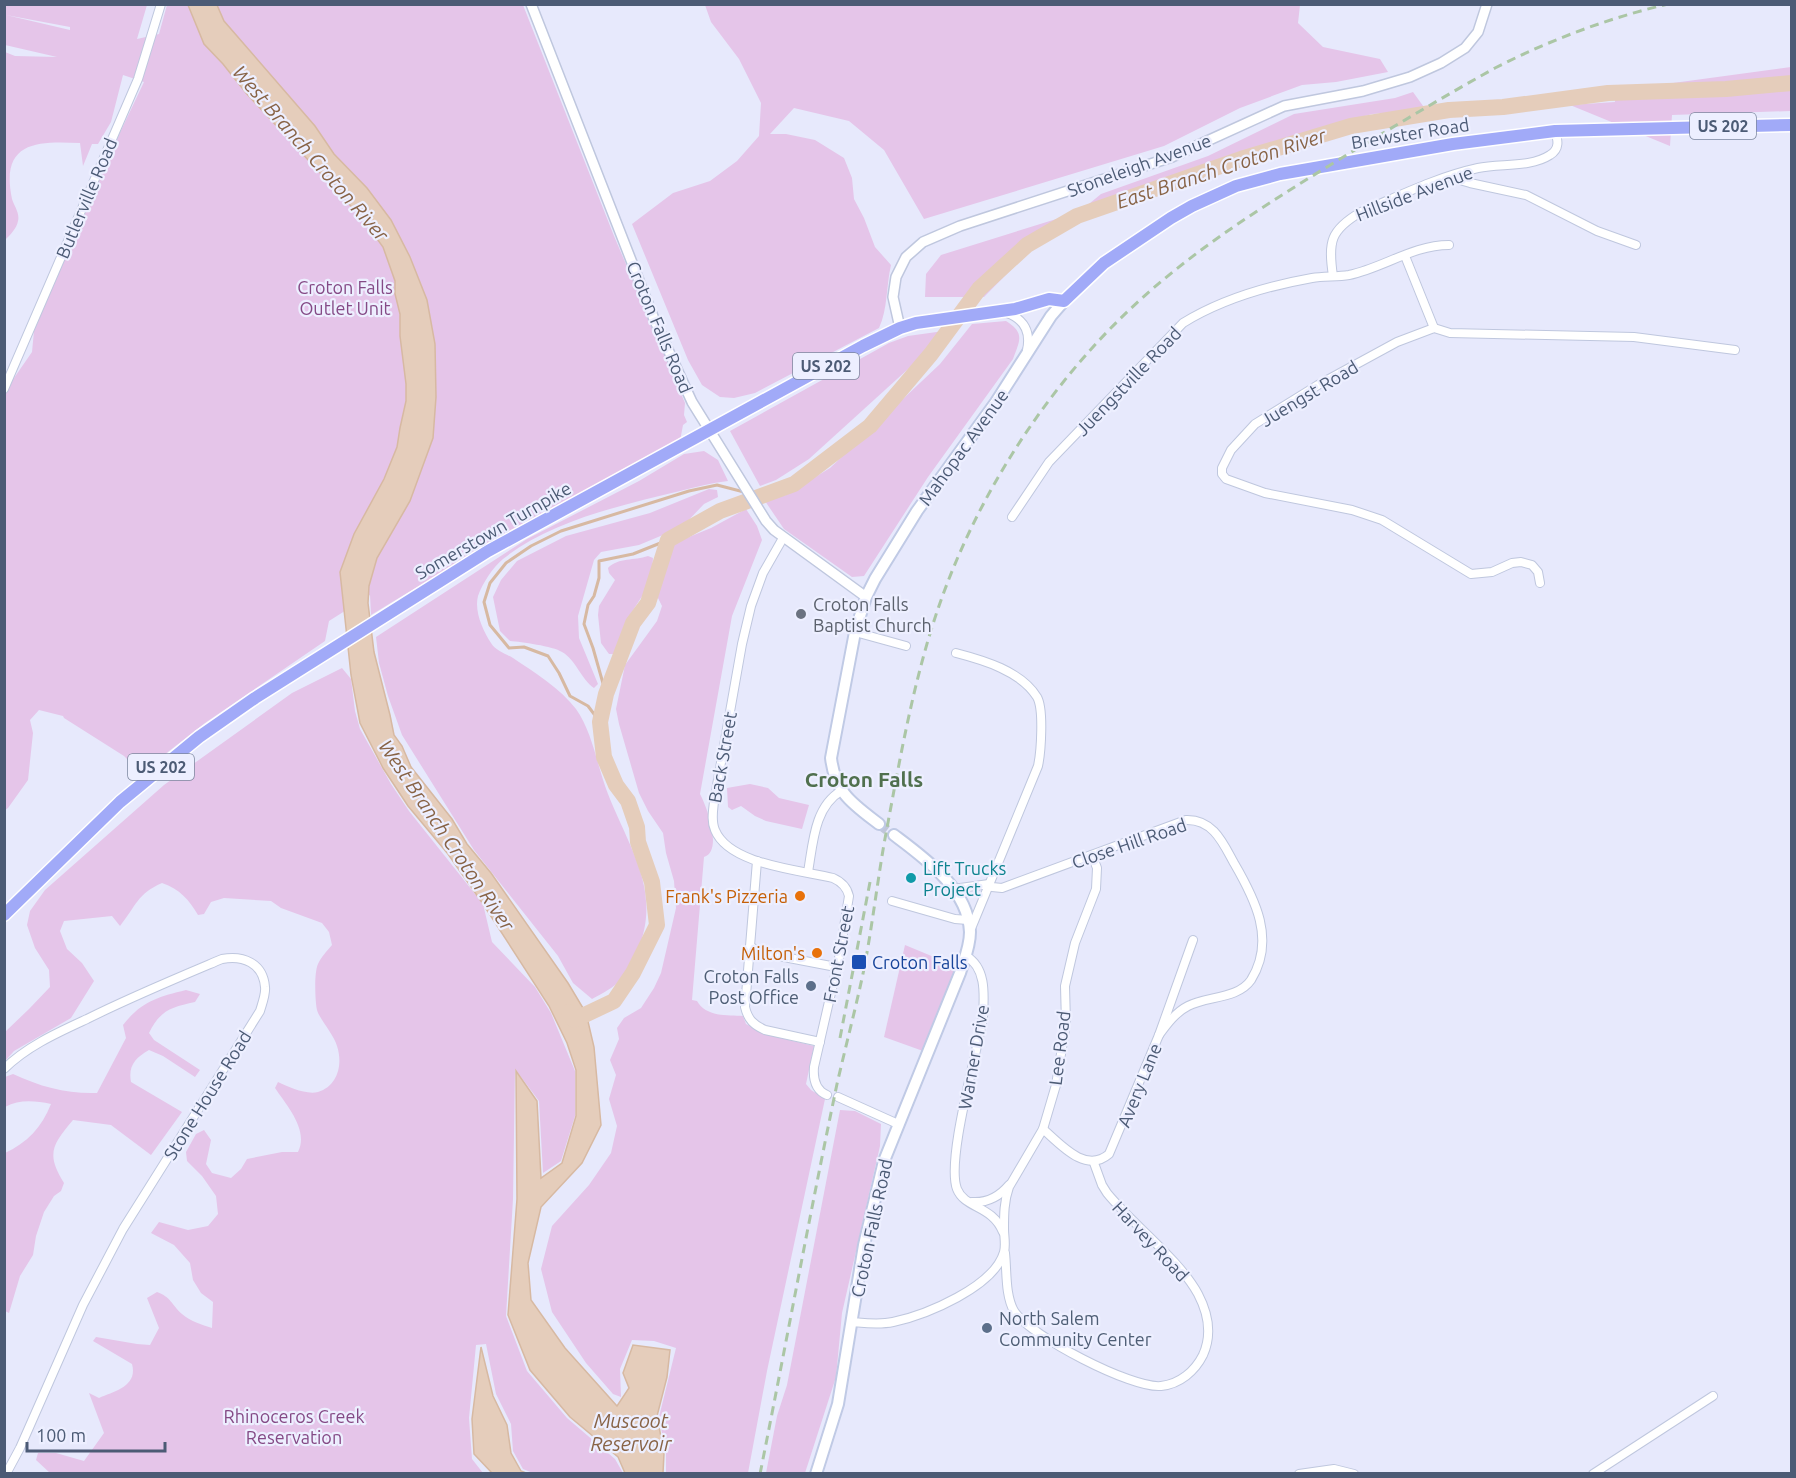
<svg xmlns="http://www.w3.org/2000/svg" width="1796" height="1478" viewBox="0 0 1796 1478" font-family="Ubuntu,sans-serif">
	<rect width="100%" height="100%" fill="#e7e9fc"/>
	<g fill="#e5c5e9" fill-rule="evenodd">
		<path d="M4,5H147L137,39L159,34L167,5H523L614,236L685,403L684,415L687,422L683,425L680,441C575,496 472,553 371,615L370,595L329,621L325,641L205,723L141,773L124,756L64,718L63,716L39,710L30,720L33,733L28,780L8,808L5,810V391L32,352L34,331L106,162L144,82L123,75L111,122L98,144H92L83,166L80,143C37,141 0,141 12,199C14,206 20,213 18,221C17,228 10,235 5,240V52L15,56L57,57L5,45ZM6,15L70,27V30Z"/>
		<path d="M705,5H1300L1298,23L1323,47L1380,59L1388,72L1336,82L1302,85L1240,108L1164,146L924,219L884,150L849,121L794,108L770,134H786L815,140L844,158L852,178L854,199L864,218L875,247L891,265C886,286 888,309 879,328L755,393L734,398L720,397L702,385L688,360L632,224L673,193L710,181L737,161L759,136L761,103L739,59L711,22Z"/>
		<path d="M1791,67V111L1672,115L1670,146L1570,105L1615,102L1614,91Z"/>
		<path d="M1413,92L1426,110L1372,114L1234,154L1161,187L1096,208L1052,228L984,297H925L926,274L941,255L1066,216L1084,208L1101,194L1208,156L1294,114L1395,98Z"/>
		<path d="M1006,321C1025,333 1020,340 1013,359L928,477L864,576L852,577L784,529L765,501L786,495L830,468L940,364L972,324Z"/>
		<path d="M951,330L809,459L776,480L760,486L730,431L889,343L908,336Z"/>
		<path d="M704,451L718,460L728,481C711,483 696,487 680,491C622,505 550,521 503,559C493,567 482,584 478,596C474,611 483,631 491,643C495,650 506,654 513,658C534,672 561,689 576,709C593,733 597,766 608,794C629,848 663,892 637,952C625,981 618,985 592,999L573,983L558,956L474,850L402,735L388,696L379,663L376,637L527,539L639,481L684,454Z"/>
		<path d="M709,489L717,490L718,497L704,504L682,527L639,545L601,552L594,560L578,616L579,638L598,684L594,688C581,679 576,660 562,652C553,646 521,642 510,641L500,631L493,597L501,580L517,561L566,536L650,513Z"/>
		<path d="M746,509L757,526L762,540L732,616L700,794C707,807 723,851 704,857L692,1000L697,1001C706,1017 727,1015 743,1016L746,1024L768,1035L814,1046L806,1084L811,1090L825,1099L767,1371L748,1473H666V1454L659,1417L676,1348L654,1341L632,1340L620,1369L621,1397L613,1394L586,1363L552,1312L541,1269L552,1226L589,1185L611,1153L617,1126L609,1099L616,1075L610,1060L619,1039L617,1028L624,1018L641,1008L654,988L661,973L676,908L674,881L666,853L663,833L648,811L639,793L619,724L616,709L625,665L657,621L662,606L656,594L672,544L711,528Z"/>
		<path d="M648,556L653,558L652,573L646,590L626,621L624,633L613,654H609L601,643L598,615L599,606L615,580L609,573L608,568C619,557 634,561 648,556Z"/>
		<path d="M342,668L351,679L355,711L360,729L391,784L409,811L483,904L492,942L535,987L551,1013L575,1071V1116L561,1161L543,1173L539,1101L515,1069L513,1199L506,1316L527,1371L567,1418L615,1459L623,1473H533L523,1469L513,1451L511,1424L496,1394L486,1344L476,1345L469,1418L472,1459L483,1473H50L36,1460L38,1453H56L84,1461L104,1433L89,1393L99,1398C115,1391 138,1386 132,1364L93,1341L96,1337L137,1344L150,1345L159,1328L147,1298L157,1292C171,1297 171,1304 182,1314C190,1321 202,1325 212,1328L213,1302L201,1293L193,1280L190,1263L174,1245L151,1233L159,1222L188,1230L208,1226L218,1214L216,1196L202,1176L187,1161L186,1152L196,1134L204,1130L211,1140L206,1164L212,1173L231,1178L241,1169L247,1159L282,1152H298C309,1130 287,1106 275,1088L278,1082C289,1087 306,1095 318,1092C338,1086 343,1064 337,1046C334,1035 319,1018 317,1010C315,1001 314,972 318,964C321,957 327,951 332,945L329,932L322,923L281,908L271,901L224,898L211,902L204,914L198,915C189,900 180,889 162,883C137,894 136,906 120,926L112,916L64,921L60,931L67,949L82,963L94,981L71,1018L14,1051L5,1061V1032L29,1009L50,987L49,970L35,948L27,925L30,911L45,890L164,785L292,693Z"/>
		<path d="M750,784L768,788L779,798L809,805L802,829L766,821L755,816L741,806L732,810L728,807L727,788Z"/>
		<path d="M905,945L958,967L923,1051L884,1037Z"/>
		<path d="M186,990L200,994L195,1002C172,1007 160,1010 149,1033L154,1040L200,1070L195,1077L163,1056L149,1050C135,1058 128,1066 131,1082L182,1112L151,1155L111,1125L73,1120C52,1145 46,1154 64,1183L61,1191L54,1196L44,1212L36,1236L33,1255L20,1276L9,1313L5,1311V1153C27,1143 42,1127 51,1104C35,1101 20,1099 5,1107V1077L13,1074C41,1087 67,1094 97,1093L126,1038L123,1025C141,1002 157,997 186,990Z"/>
		<path d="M840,1110L855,1111L881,1124L880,1146L842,1313L836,1377L805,1473H766L777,1416L787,1385Z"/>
	</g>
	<g fill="#e5cdbb" stroke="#d7b9a2" stroke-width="1.5">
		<path d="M188,5H217L224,21L315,126L334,154L367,188L391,220L410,257L427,300L435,344L436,397L433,438L410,501L377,558L369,586L368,603L374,652L390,715L394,735L402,746L411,767L452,819L467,844L491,873L568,983L586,1013L594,1047L601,1125L582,1163L541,1207L528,1263L531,1300L565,1348L617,1406L629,1388L623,1373L633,1345L670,1350L667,1377L657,1416L664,1453L663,1473H625L618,1457L570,1417L530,1370L508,1315L517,1199L516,1071L537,1101L541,1178L562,1163L576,1116V1070L567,1043L549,1006L483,904L448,854L408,806L383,768L360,723L351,675L340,572L354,534L384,479L397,447L400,428L406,401V384L400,336V314L395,294V281L383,247L362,218L246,93L223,64L204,44Z"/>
		<path d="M481,1347L493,1396L507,1425L511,1453L521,1471L526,1473H492L474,1454L472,1419Z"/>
	</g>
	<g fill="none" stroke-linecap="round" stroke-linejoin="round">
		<g stroke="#d7b9a2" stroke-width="3">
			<path d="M753,494L763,496"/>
			<path d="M606,694L593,648L584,624L588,605L594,596L599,578V561L633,554L668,540"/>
			<path d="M600,722L588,706L570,696L559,673L548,656L524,647L509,648L490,625L484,602L490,583L506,563L531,546L561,531L689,491L717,485L744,492"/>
		</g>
		<path stroke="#e5cdbb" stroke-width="16" d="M569,1012L574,1020L614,1001L633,973L657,925L652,882L638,842L637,827L628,801L616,785L604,757L600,722L606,694L633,623L648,603L668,540L720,511L794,484L870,426L931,354L979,289L1027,245L1077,216L1241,159L1351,126L1449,110L1503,107L1608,93L1726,89L1792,83"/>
		<path stroke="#c0c6da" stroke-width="10" stroke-dasharray="10 5" stroke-linecap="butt" d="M879,824L894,835"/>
		<defs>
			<g id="minor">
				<path d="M1449,177L1470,183L1526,195L1597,231L1636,245"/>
				<path d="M1405,256L1434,328"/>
				<path d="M1333,276C1328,242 1330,230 1361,212C1399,196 1437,177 1478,168C1500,163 1530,168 1550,155C1560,149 1558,140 1555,131"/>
				<path d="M1007,313C1024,319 1031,332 1027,350"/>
				<path d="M4,389L138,79L161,4"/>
				<path d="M1012,517L1049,462L1183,323C1222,299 1267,286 1312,278C1324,276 1337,277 1349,275C1383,268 1413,245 1449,245"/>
				<path d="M783,538L763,573L751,606L742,644L714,802C713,811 711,821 715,830C729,865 801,870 833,878C842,882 847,887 849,896L839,958L814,1067C813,1079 815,1090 827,1095"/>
				<path d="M1540,583L1538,572L1532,565L1521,562L1512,563L1492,572L1471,574L1382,520L1352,510L1265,493L1226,479L1222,474V468L1231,450L1255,424L1318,385L1397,342L1434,328L1450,333L1634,337L1735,350"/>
				<path d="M855,632L906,646"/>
				<path d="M956,653C983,660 1021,671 1037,697C1044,709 1041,752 1038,766L970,931"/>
				<path d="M757,861L745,1007C748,1020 754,1025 765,1030L820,1042"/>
				<path d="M808,872C813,844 814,807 841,791"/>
				<path d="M953,889L989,884L992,887L1002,888L1186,820C1213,819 1223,843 1234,863C1255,899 1276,940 1251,980C1238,999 1207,996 1188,1006C1176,1012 1167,1024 1159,1035"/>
				<path d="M892,901L955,919L968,920"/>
				<path d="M751,947L763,953L836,967"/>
				<path d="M966,956C987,968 984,996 983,1017C977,1054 946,1160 957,1189C965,1209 992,1205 1003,1232"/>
				<path d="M4,1069C27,1046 59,1032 87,1019C131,997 177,978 222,959C243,955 263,963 265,987C266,994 262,1004 260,1011L123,1229L83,1305L20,1448L6,1474"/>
				<path d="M838,1097L898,1124"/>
				<path d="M1043,1129C1061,1145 1086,1174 1109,1154L1159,1035L1193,940"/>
				<path d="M972,1202C987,1203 999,1197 1009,1185"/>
				<path d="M1005,1253C1007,1271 1005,1295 1014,1311C1030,1336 1132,1389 1161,1386C1180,1384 1195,1371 1203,1355C1212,1335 1208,1313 1198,1294C1179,1259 1133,1225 1107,1193L1102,1185L1094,1163"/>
				<path d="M851,1322C865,1323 879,1325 893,1322C926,1315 994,1287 1004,1252C1006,1245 1004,1236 1004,1229C1004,1215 1004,1201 1009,1187L1043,1129L1056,1085L1066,1023L1065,986L1075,943L1096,889L1097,868L1092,855"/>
				<path d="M1299,1474L1334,1469L1354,1474"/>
				<path d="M1593,1474L1713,1396"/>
			</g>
			<g id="tertiary">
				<path d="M531,4L654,319L692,402L766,521L774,530L866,597"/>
				<path d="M900,328L893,297L896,277L906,257L923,242L960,226L1172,157L1284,106L1363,91L1410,77L1441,63L1465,48L1478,32L1487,4"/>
			</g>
			<g id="secondary">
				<path d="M879,824C853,804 835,793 831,758L855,632L866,597L875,579L917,511L996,402L1051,316L1064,301"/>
				<path d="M816,1474L838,1404L864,1245L884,1161L960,973C964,960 970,947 970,932C968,889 926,859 894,835"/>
			</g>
			<path id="primary" d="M4,915L120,802L199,737L255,698L488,551L863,346L900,328L916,323L1015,309L1049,299L1064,301L1104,263L1171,218L1192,206L1236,186L1280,174L1453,144L1555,131L1792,125"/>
		</defs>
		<use href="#minor" stroke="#bfc7de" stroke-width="10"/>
		<use href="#tertiary" stroke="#bfc7de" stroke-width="12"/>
		<use href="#secondary" stroke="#c0cae5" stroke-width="14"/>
		<use href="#primary" stroke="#fff" stroke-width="15"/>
		<use href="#minor" stroke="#fff" stroke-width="8"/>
		<use href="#tertiary" stroke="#fff" stroke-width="9"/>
		<use href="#secondary" stroke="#fff" stroke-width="10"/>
		<use href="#primary" stroke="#a1aaf8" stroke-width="12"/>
		<g stroke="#abc6a5" stroke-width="3" stroke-dasharray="9 6" stroke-linecap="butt">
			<path d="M840,1038L870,882"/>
			<path d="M760,1474C786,1344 810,1213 837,1084C846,1045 856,1007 864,969C872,927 877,885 884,844C897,775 909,704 929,637C962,525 1025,418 1106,333C1174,262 1252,213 1335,162C1388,130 1441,98 1495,68C1550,40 1608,18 1668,4"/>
		</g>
	</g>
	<circle fill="#6b7280" stroke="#edefff" stroke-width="2" cx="801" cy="614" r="6"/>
	<circle fill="#0f9aa8" stroke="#edefff" stroke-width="2" cx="911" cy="878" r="6"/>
	<g fill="#e8710a" stroke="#edefff" stroke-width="2">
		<circle cx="800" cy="896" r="6"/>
		<circle cx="817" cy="953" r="6"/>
	</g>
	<rect fill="#1a4fb4" stroke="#edefff" stroke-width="2" x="851" y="954" width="16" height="16" rx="3"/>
	<g fill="#5c6f8a" stroke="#edefff" stroke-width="2">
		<circle cx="811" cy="986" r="6"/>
		<circle cx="987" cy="1328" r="6"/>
	</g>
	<g text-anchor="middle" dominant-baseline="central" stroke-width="4.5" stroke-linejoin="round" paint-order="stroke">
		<g fill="#edefff" stroke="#7c879e" stroke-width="1.5">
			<rect x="1690" y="113" width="66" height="26" rx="4.5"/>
			<rect x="793" y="353" width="66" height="26" rx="4.5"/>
			<rect x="128" y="754" width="66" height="26" rx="4.5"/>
		</g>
		<g font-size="16" font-weight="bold" fill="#4c5b75">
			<text x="1723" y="126">US 202</text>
			<text x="826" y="366">US 202</text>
			<text x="161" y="767">US 202</text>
		</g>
		<g font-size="18" fill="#4c5b75" stroke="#edefff">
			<text transform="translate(1410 133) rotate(-9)">Brewster Road</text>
			<text transform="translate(1139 165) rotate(-20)">Stoneleigh Avenue</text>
			<text transform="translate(1414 193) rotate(-21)">Hillside Avenue</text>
			<text transform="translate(86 198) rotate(-67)">Butlerville Road</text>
			<text transform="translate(660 327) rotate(67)">Croton Falls Road</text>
			<text transform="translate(1128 381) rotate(-46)">Juengstville Road</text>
			<text transform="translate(1309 393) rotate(-31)">Juengst Road</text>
			<text transform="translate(963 447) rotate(-54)">Mahopac Avenue</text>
			<text transform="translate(493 530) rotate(-30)">Somerstown Turnpike</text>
			<text transform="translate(722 757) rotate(-80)">Back Street</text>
			<text transform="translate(1129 843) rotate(-19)">Close Hill Road</text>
			<text transform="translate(838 954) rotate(-79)">Front Street</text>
			<text transform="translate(1059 1048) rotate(-83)">Lee Road</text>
			<text transform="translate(973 1057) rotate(-80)">Warner Drive</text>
			<text transform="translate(1139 1085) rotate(-68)">Avery Lane</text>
			<text transform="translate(207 1095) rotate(-58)">Stone House Road</text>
			<text transform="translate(871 1228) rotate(-78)">Croton Falls Road</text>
			<text transform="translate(1151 1241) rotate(47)">Harvey Road</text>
		</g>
		<g font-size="18" fill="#854a86" stroke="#edefff">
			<text x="345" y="287">Croton Falls<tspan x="345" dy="21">Outlet Unit</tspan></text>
			<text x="294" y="1416">Rhinoceros Creek<tspan x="294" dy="21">Reservation</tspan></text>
		</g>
		<g font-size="18" fill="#5b616d" stroke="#edefff" text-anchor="start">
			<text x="813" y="604">Croton Falls<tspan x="813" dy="21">Baptist Church</tspan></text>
		</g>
		<g font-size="18" fill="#0d838f" stroke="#edefff" text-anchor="start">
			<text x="923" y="868">Lift Trucks<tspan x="923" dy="21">Project</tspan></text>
		</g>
		<g font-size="18" fill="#c56008" stroke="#edefff" text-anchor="end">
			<text x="788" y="896">Frank's Pizzeria</text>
			<text x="805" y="953">Milton's</text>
		</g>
		<g font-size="18" fill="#164399" stroke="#edefff" text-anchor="start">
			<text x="872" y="962">Croton Falls</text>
		</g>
		<g font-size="18" fill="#4e5e75" stroke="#edefff" text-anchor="end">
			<text x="799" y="976">Croton Falls<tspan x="799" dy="21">Post Office</tspan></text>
			<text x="999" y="1318" text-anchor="start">North Salem<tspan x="999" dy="21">Community Center</tspan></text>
		</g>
		<g font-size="20" font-style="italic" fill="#886346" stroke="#edefff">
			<text transform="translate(311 153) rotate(49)">West Branch Croton River</text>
			<text transform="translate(1221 168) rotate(-18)">East Branch Croton River</text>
			<text transform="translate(447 835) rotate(56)">West Branch Croton River</text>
			<text x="631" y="1420">Muscoot<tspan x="631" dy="23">Reservoir</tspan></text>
		</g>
		<g font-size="21" font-weight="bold" fill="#50704e" stroke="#edefff">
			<text x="864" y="779">Croton Falls</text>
		</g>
	</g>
	<rect width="1796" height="1478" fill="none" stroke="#4c5b75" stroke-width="12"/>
	<path d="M27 1442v9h138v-9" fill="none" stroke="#4c5b75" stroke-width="3"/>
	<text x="36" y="1442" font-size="18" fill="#4c5b75" stroke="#edefff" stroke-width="4.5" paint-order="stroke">100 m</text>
</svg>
